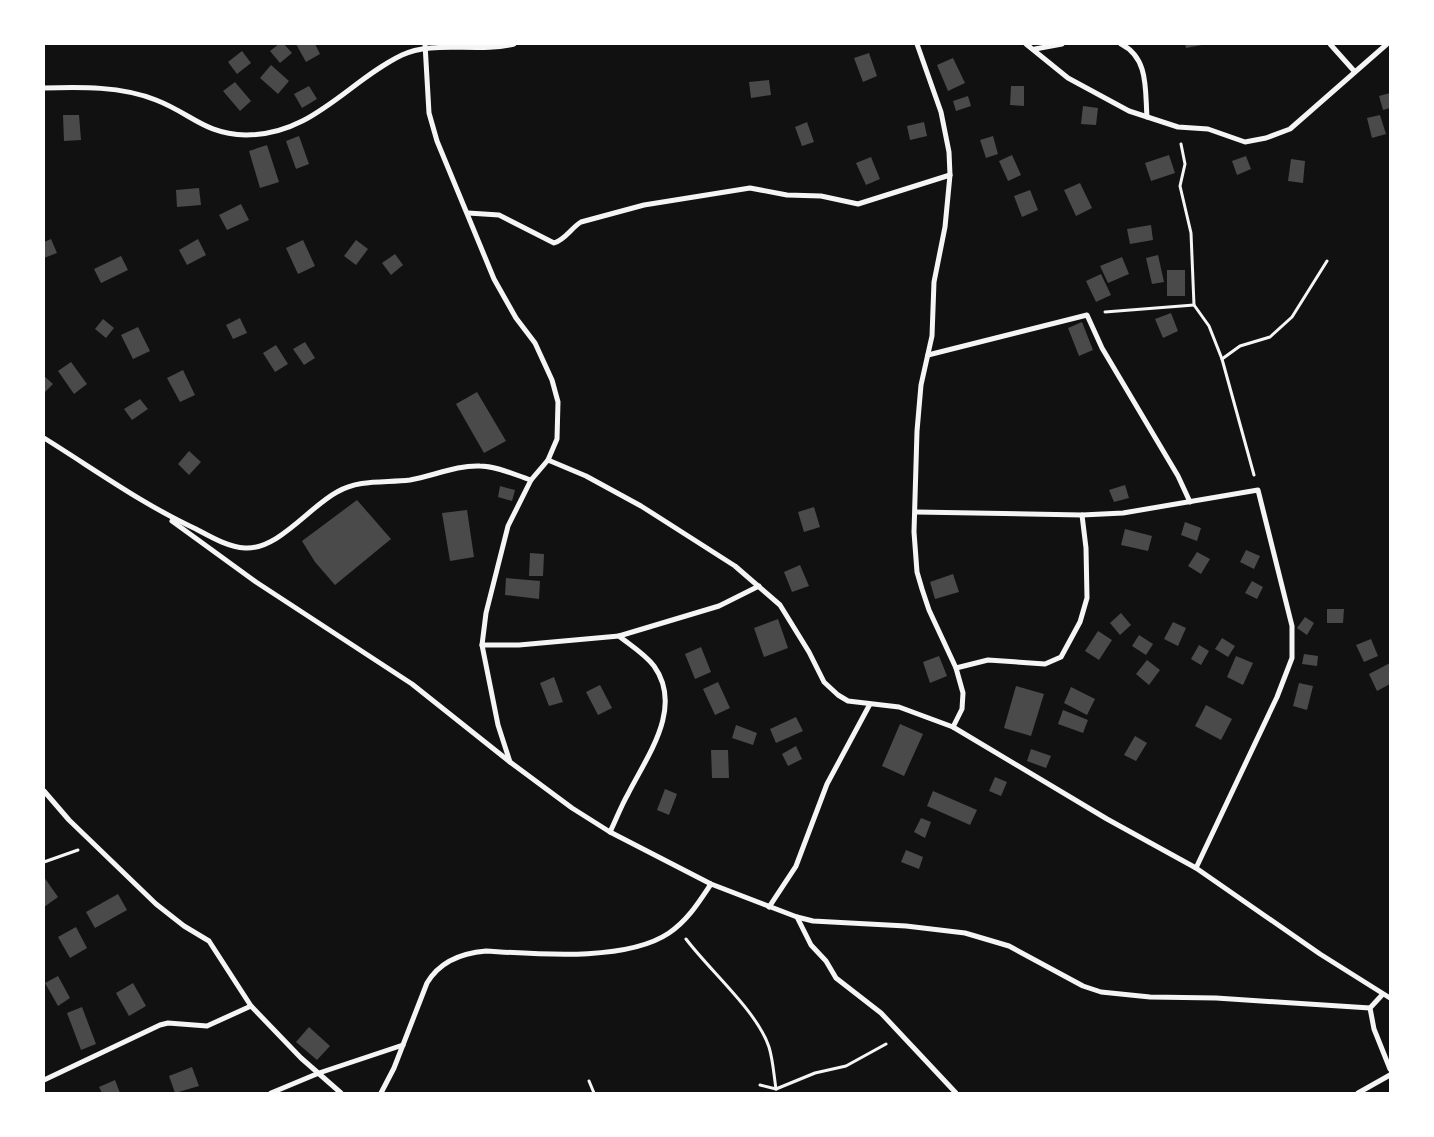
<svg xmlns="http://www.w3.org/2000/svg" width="1434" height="1137" viewBox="0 0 1434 1137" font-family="Karla,sans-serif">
	<rect width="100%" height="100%" fill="#111"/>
	<g fill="#4a4a4a">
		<path d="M279,44H284L292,53L280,63L270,51Z"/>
		<path d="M296,44H315L320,54L306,62Z"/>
		<path d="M1185,44H1201L1202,45L1186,48Z"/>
		<path d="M242,51L251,63L237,74L228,62Z"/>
		<path d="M869,53L877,76L863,82L854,58Z"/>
		<path d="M953,58L965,83L948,91L937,65Z"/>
		<path d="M271,65L289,81L278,94L260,78Z"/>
		<path d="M769,80L771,95L751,98L749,82Z"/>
		<path d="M235,82L251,101L240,111L223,91Z"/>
		<path d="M309,86L317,99L302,108L294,94Z"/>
		<path d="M1011,86H1024V106L1010,105Z"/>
		<path d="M1390,93V108L1383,110L1379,96Z"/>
		<path d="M968,96L971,106L956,111L953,101Z"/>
		<path d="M1083,106L1098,108L1096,125L1081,124Z"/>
		<path d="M63,115H79L81,140L64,141Z"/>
		<path d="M1380,115L1386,134L1372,138L1367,118Z"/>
		<path d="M807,122L814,142L802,146L795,127Z"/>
		<path d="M924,122L927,136L910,140L907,126Z"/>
		<path d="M299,136L309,164L296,169L286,141Z"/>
		<path d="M993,136L998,154L986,158L980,140Z"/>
		<path d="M267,145L279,182L260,188L249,151Z"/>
		<path d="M1012,155L1021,175L1008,181L999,161Z"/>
		<path d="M1169,155L1175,173L1151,181L1145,163Z"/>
		<path d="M1246,156L1251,169L1237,175L1232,161Z"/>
		<path d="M871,157L880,179L866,185L856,163Z"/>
		<path d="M1291,159L1305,161L1303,183L1288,181Z"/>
		<path d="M1080,183L1092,208L1076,216L1064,190Z"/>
		<path d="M199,188L201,205L177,207L176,190Z"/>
		<path d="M1030,190L1038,210L1022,217L1014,196Z"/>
		<path d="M241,204L249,220L227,230L219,215Z"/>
		<path d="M1151,225L1153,240L1130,244L1127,229Z"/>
		<path d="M51,239L57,253L44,258V242Z"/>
		<path d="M198,239L206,255L187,265L179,250Z"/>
		<path d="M303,240L315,266L298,274L286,248Z"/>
		<path d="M356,240L368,249L356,265L344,256Z"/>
		<path d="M395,254L403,265L391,275L382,263Z"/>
		<path d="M1158,255L1164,282L1152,284L1146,258Z"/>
		<path d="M121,256L128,270L101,283L94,269Z"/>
		<path d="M1122,257L1129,274L1108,283L1100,266Z"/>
		<rect x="1167" y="270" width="18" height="26"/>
		<path d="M1101,274L1111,295L1096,302L1086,281Z"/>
		<path d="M1171,313L1178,331L1163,338L1155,319Z"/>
		<path d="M240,318L247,333L233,339L226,325Z"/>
		<path d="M103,319L114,328L106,338L95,329Z"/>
		<path d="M1082,322L1093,350L1079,356L1068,328Z"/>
		<path d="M138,327L150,351L133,359L121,335Z"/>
		<path d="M305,342L315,358L304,365L293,349Z"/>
		<path d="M276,345L288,364L275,372L263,353Z"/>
		<path d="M71,362L87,384L74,394L58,371Z"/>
		<path d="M183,370L195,395L180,402L167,378Z"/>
		<path d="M44,376L53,384L44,393Z"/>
		<path d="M477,392L506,441L484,453L456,404Z"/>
		<path d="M140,399L148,409L132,420L124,409Z"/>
		<path d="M189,451L201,462L189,475L178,464Z"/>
		<path d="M1125,485L1129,498L1114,502L1109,490Z"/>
		<path d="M500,486L515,490L512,501L498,497Z"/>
		<path d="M357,500L391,539L335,585L315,562L302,541Z"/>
		<path d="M814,507L820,527L804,532L798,512Z"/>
		<path d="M467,510L474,557L450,561L442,513Z"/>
		<path d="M1185,522L1201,528L1197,541L1181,535Z"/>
		<path d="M1125,529L1152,536L1148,551L1121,545Z"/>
		<path d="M1246,550L1260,556L1254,569L1240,562Z"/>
		<path d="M1197,552L1210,559L1201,574L1188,566Z"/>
		<path d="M530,553L544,554L543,576H529Z"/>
		<path d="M800,565L809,586L792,592L784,572Z"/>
		<path d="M953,574L959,592L935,599L930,582Z"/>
		<path d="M506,578L540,581L539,599L505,595Z"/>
		<path d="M1252,581L1263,587L1257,599L1245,593Z"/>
		<path d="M1327,609H1344L1343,623H1327Z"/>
		<path d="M1121,613L1131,625L1120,635L1110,623Z"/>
		<path d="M1305,617L1314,623L1307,635L1297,628Z"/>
		<path d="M778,619L788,648L764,657L754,628Z"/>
		<path d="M1173,622L1186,628L1178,646L1164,639Z"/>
		<path d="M1098,631L1112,640L1099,660L1085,651Z"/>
		<path d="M1139,635L1153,644L1146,655L1132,646Z"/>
		<path d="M1222,638L1235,646L1228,657L1215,649Z"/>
		<path d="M1371,639L1378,656L1364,662L1356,645Z"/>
		<path d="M1199,645L1209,651L1201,665L1191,659Z"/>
		<path d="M701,647L711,672L695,679L685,654Z"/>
		<path d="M1304,654L1318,656L1317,666L1302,664Z"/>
		<path d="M939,656L947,676L930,683L923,662Z"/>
		<path d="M1236,656L1253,663L1243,685L1227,677Z"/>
		<path d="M1147,660L1160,670L1149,685L1136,674Z"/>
		<path d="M1390,663V684L1377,691L1369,674Z"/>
		<path d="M554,677L563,702L549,706L540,683Z"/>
		<path d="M718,682L730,708L715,715L703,689Z"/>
		<path d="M1299,683L1313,686L1307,710L1293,706Z"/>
		<path d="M600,685L612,708L598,715L586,692Z"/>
		<path d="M1016,686L1044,694L1031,736L1004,728Z"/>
		<path d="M1071,687L1095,699L1087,715L1064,703Z"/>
		<path d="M1206,705L1232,719L1221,740L1195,726Z"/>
		<path d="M1063,710L1088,720L1083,733L1058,724Z"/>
		<path d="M796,717L803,731L776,743L770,729Z"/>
		<path d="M900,724L923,734L904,776L882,766Z"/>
		<path d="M736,725L757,733L753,745L732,738Z"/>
		<path d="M1135,736L1147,743L1136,761L1124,755Z"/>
		<path d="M796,746L802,759L788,766L782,754Z"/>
		<path d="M1031,749L1051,756L1046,768L1027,761Z"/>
		<path d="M711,750H728L729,778H712Z"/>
		<path d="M995,777L1007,782L1001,796L989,791Z"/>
		<path d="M665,789L677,794L669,815L657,810Z"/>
		<path d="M933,791L977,810L970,825L927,806Z"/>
		<path d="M921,818L931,822L925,838L914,832Z"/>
		<path d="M906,850L923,857L919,869L901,862Z"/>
		<path d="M44,877L58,897L44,907Z"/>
		<path d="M118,894L127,910L95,928L86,912Z"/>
		<path d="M76,927L87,948L70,958L58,937Z"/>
		<path d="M58,976L70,998L58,1006L45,983Z"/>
		<path d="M133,983L146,1006L129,1016L116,993Z"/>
		<path d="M82,1007L96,1044L81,1050L67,1013Z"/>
		<path d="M309,1027L330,1046L317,1060L296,1042Z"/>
		<path d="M192,1067L199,1086L175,1093L169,1076Z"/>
		<path d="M115,1080L120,1093H102L99,1087Z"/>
	</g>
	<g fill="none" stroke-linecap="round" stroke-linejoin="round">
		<g stroke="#f5f5f5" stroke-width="3">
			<path d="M1181,144L1185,164L1180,186L1191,233L1194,305L1209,326L1222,359"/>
			<path d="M1105,312L1194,305"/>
			<path d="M1254,475L1222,359L1240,346L1270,337L1292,317L1327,261"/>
			<path d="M44,862L78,850"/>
			<path d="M686,939C710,971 757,1011 769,1047C773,1060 774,1076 776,1089"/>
			<path d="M589,1081L594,1093"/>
			<path d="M760,1085L776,1089L815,1073L846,1066L886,1044"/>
		</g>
		<g stroke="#f5f5f5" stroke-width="5">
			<path d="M425,44L429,113L437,141L494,279L516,318L535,343L552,380L558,402L557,439L548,460L531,480L508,526L486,613L482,645L498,725L510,762L572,808L610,832L711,884L797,917L811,945L826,961L836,978L881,1013L956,1093"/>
			<path d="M917,44L941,112L949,152L950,175L945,227L934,282L932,336L921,385L917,431L914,532L917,572L922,589L929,610L956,668L963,693L962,709L953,727"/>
			<path d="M1026,44L1068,78L1129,111L1178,127L1208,129L1245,142L1266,138L1290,129L1387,44"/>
			<path d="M1121,44C1149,58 1145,90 1147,117"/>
			<path d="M1330,44L1355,72"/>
			<path d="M1035,49L1062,44"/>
			<path d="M44,88C81,87 121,86 156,100C192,114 204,134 246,135C313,135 348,81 402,55C432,40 479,53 514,44"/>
			<path d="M468,213L499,215L554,243C566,239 570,229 581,222L644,205L750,188L787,195L821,196L858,204L950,175"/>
			<path d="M928,355L1087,315L1102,348L1178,476L1190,502"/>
			<path d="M44,438C94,469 142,504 196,529C211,537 228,547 245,548C278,550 309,507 337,492C359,479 385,483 410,480C433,476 457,465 480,466C497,466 515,475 531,480"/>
			<path d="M548,460L586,476L641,506L735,566L780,605L809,652L824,682L838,695L848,701L899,707L953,727L1107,819L1196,868L1320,954L1390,998"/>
			<path d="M916,512L1082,515L1123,513L1258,490L1292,626V658L1277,697L1196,868"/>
			<path d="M172,521L256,582L412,684L510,762"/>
			<path d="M482,645H519L619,636"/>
			<path d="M956,668L988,660L1045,664L1061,657L1080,622L1087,598L1086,548L1082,515"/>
			<path d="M44,791L69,820L156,904L184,926L209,941L251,1006L301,1058L341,1093"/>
			<path d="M610,832C616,820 621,806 628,794C647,756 684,708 654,666C645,654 630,645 619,636L719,606L759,586"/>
			<path d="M769,907L796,866L827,784L870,704"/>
			<path d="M797,917L813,921L906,926L965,933L1009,946L1083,986L1101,992L1150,997L1216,998L1370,1008"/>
			<path d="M1382,995L1370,1008L1374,1029L1390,1069"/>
			<path d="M44,1080L160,1025L168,1023L207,1026L251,1006"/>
			<path d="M271,1093L319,1073L403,1045"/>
			<path d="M381,1093L394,1068L427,983C440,961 462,953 486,951C537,954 626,962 669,933C688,920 699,902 711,884"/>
			<path d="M1358,1093L1390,1075"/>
		</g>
	</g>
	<rect width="1434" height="1137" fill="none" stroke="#ffffff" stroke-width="90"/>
</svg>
